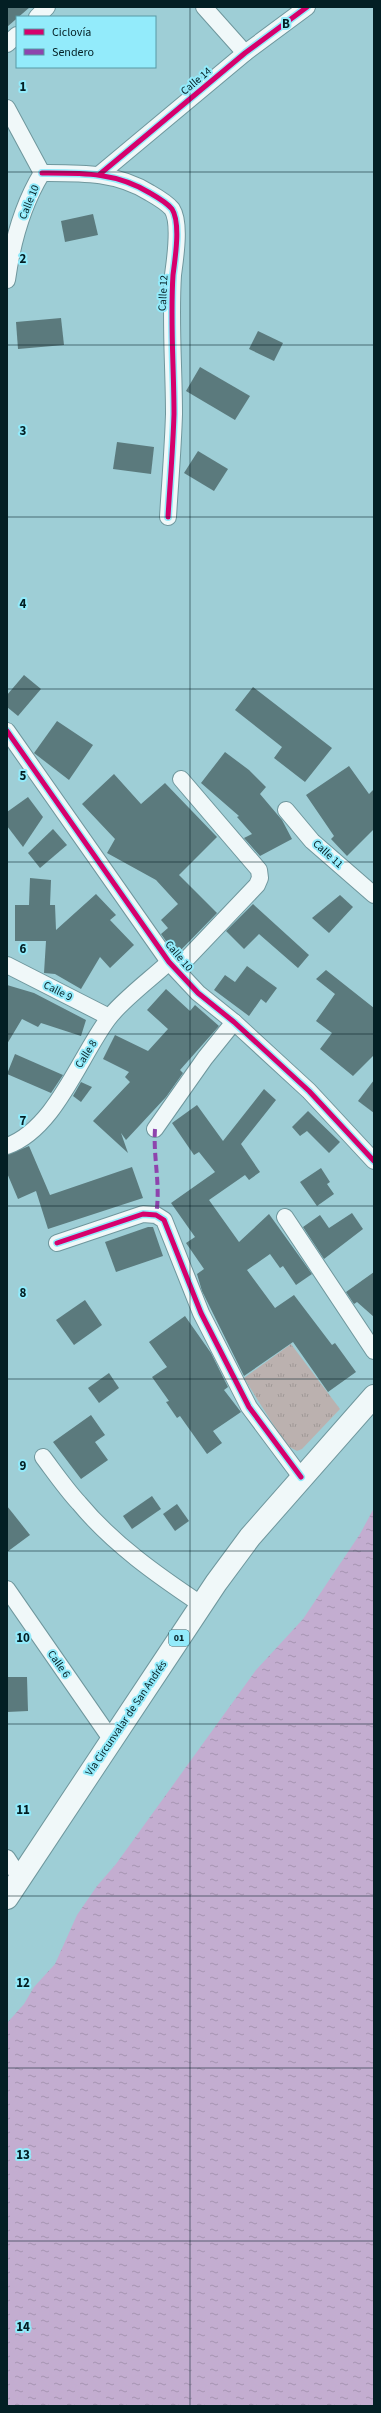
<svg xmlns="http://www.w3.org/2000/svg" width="381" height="2413" viewBox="0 0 381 2413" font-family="'Source Sans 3',sans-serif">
	<defs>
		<pattern id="grass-tufts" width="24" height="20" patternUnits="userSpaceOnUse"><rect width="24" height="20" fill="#bbb1af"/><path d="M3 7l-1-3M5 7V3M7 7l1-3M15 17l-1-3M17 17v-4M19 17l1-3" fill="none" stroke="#9f9896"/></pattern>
		<pattern id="water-ripples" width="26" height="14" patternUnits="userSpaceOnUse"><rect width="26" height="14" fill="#c3add0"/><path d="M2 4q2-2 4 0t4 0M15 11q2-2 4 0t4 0" fill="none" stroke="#a694b2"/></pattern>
	</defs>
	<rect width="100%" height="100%" fill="#9eced6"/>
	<path fill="url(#grass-tufts)" d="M291,1344L340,1409L302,1449L297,1451L286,1445L244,1378Z"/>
	<path fill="url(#water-ripples)" d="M374,1508V2406H7V2023L24,2004L34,1987L55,1964L77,1915L97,1886L116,1864L256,1670L303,1619L360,1534Z"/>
	<g fill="#5b7a7d">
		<path d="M7,7H30L7,27Z"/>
		<path d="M93,214L98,235L65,242L61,221Z"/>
		<path d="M61,318L64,345L18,349L16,322Z"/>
		<path d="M258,331L283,343L274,361L249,349Z"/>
		<path d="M200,367L250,396L235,420L186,391Z"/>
		<path d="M117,442L154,447L151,474L113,469Z"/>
		<path d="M198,451L228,469L214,491L184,473Z"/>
		<path d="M24,675L41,689L18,716L7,707V695Z"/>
		<path d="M253,687L332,748L305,782L274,758L282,747L235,710Z"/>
		<path d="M57,721L93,745L69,780L34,753Z"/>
		<path d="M225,752L249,770L266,787L260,794L282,820L292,839L260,856L244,838L252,834L237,817L239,816L201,783Z"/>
		<path d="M349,766L369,794L374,789V829L347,856L331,839L334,836L306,795Z"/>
		<path d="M114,774L141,804L165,783L217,837L179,875L217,913L176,955L161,934L168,928L161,920L178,904L156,880L107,853L115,839L82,804Z"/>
		<path d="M28,797L43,817L23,847L7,826V812Z"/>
		<path d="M53,829L67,845L40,868L28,853Z"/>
		<path d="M30,878L51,880L50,905H55L56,930L96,894L116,915L110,920L134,945L110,968L100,957L81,989L55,974L44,973L46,941H15V905H29Z"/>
		<path d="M340,895L353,907L329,933L312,918Z"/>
		<path d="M253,904L309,955L298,968L259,934L244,949L226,931Z"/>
		<path d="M247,966L277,988L266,1003L261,999L249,1016L214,990L225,975L235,982Z"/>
		<path d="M326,970L374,1008V1055L353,1076L320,1049L332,1033L316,1021L335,994L316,979Z"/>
		<path d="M7,985L34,993L86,1020L81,1036L41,1023L38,1027L22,1019L7,1044Z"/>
		<path d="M166,989L190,1011L195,1005L219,1026L180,1070L183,1073L166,1097L126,1140L121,1133L128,1153L93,1121L130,1082L125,1077L129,1072L103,1059L115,1035L148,1051L168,1029L147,1010Z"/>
		<path d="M15,1054L63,1075L51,1093L7,1074Z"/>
		<path d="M374,1080V1113L358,1101Z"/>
		<path d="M81,1082L92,1087L81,1102L73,1096Z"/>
		<path d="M264,1089L276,1100L241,1144L260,1172L249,1180L245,1175L209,1200L239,1242L269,1214L312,1274L296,1285L283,1266L280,1268L270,1254L247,1270L275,1308L294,1295L332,1345L335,1343L356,1372L328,1392L293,1342L244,1376L202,1291L197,1274L204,1269L186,1243L195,1237L171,1203L215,1172L199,1152L194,1155L172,1123L197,1105L223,1141Z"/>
		<path d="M308,1111L340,1142L329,1153L307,1131L300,1136L292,1127Z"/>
		<path d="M29,1146L50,1195L132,1167L143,1198L48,1229L36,1191L18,1199L7,1173V1155Z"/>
		<path d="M321,1168L330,1182L327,1184L334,1194L317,1206L300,1182Z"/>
		<path d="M352,1213L363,1229L324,1259L303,1227L320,1215L329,1228Z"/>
		<path d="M148,1227H153L163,1256L116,1272L105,1242Z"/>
		<path d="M374,1272V1317L357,1302L354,1304L346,1292Z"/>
		<path d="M85,1300L102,1325L74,1345L56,1320Z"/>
		<path d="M185,1316L211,1353L228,1387L224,1390L241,1412L213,1431L222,1443L207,1454L180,1416L177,1418L166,1402L169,1401L152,1377L167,1367L149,1342Z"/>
		<path d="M109,1373L119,1388L99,1403L88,1388Z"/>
		<path d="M91,1415L105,1435L95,1442L108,1460L81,1479L53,1442Z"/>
		<path d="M152,1496L161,1509L132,1529L123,1516Z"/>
		<path d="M177,1504L189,1521L175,1531L163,1514Z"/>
		<path d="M7,1506L30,1535L7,1552Z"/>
		<path d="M7,1677H27L28,1711L7,1712Z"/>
	</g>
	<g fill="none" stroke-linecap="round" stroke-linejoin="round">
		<defs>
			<g id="minor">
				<path d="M204,7L245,53"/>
				<path d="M37,17L47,7"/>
				<path d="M7,44L17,35"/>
				<path d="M7,108L42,173"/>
				<path d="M42,173C82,173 116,172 150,193C157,197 167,203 172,209C181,223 175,259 173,275C170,322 174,368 174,414C173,448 170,483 168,517"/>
				<path d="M100,174L245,53L307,7"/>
				<path d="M7,280C12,244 23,204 42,173"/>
				<path d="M7,731L169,962L198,993L234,1022L309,1091L374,1161"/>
				<path d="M286,810L312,841L374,895"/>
				<path d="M7,965L109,1017"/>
				<path d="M177,969L257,885L260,878L259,870L181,779"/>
				<path d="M155,1129L205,1058L234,1022"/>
				<path d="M7,1146C55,1129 79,1058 108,1019C121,1001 152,978 169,962"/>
				<path d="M285,1217L374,1351"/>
				<path d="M57,1243L143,1214L156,1215L164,1220L201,1313L249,1407L301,1477"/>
				<path d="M43,1457C55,1473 66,1489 79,1503C113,1544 157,1575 202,1605"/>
				<path d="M7,1589L111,1739"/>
				<path d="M7,1858L20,1878"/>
			</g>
			<path id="highway" d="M7,1898L216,1583L250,1537L374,1396"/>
		</defs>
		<use href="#minor" stroke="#6f979d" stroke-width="18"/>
		<use href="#highway" stroke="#6f979d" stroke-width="24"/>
		<use href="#minor" stroke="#f0f8f9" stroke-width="16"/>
		<use href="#highway" stroke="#f0f8f9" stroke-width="22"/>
		<path stroke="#8e44ad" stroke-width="4" stroke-dasharray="8 4" stroke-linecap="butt" d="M155,1129C153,1158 161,1185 156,1215"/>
		<defs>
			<g id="cycleway">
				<path d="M42,173C82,173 116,172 150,193C157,197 167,203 172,209C181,223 175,259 173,275C170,322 174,368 174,414C173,448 170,483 168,517"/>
				<path d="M100,174L245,53L307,7"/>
				<path d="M7,731L169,962L198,993L234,1022L309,1091L374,1161"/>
				<path d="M57,1243L143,1214L156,1215L164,1220L201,1313L249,1407L301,1477"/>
			</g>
		</defs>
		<use href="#cycleway" stroke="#93ebfb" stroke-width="8"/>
		<use href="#cycleway" stroke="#d6006c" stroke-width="5"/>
	</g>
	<path fill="none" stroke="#031f24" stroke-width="1" stroke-opacity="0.55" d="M190,7V2406M7,172H374M7,345H374M7,517H374M7,689H374M7,862H374M7,1034H374M7,1206H374M7,1379H374M7,1551H374M7,1724H374M7,1896H374M7,2068H374M7,2241H374"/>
	<g text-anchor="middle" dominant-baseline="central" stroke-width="4" stroke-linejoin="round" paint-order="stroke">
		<rect fill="#93ebfb" stroke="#2e5c64" stroke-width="1" x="169" y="1630" width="20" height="16" rx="3"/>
		<g font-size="10" font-weight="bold" fill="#031f24">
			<text x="179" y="1638">01</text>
		</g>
		<g font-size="11" fill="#031f24" stroke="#93ebfb">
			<text transform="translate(196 81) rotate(-40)">Calle 14</text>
			<text transform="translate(29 202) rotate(-68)">Calle 10</text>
			<text transform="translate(163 293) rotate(-87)">Calle 12</text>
			<text transform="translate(328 854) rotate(42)">Calle 11</text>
			<text transform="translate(179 956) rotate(50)">Calle 10</text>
			<text transform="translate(58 991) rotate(27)">Calle 9</text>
			<text transform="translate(86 1054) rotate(-58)">Calle 8</text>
			<text transform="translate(59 1664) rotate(55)">Calle 6</text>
			<text transform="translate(126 1718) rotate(-56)">Vía Circunvalar de San Andrés</text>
		</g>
	</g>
	<g font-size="13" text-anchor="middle" font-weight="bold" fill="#031f24" stroke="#93ebfb" stroke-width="4" stroke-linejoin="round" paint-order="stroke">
		<text x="286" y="28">B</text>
		<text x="23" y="91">1</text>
		<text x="23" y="263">2</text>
		<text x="23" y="435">3</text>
		<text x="23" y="608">4</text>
		<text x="23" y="780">5</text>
		<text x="23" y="953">6</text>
		<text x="23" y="1125">7</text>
		<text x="23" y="1297">8</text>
		<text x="23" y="1470">9</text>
		<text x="23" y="1642">10</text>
		<text x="23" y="1814">11</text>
		<text x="23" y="1987">12</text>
		<text x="23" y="2159">13</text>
		<text x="23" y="2331">14</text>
	</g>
	<rect width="381" height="2413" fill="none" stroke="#031f24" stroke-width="16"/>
	<rect x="16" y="16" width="140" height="52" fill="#93ebfb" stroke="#5999a5"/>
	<rect x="24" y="29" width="20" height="6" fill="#d6006c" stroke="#5999a5"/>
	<text x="52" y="36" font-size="12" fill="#031f24">Ciclovía</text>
	<rect x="24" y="49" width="20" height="6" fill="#8e44ad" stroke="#5999a5"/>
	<text x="52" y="56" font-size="12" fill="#031f24">Sendero</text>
</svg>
